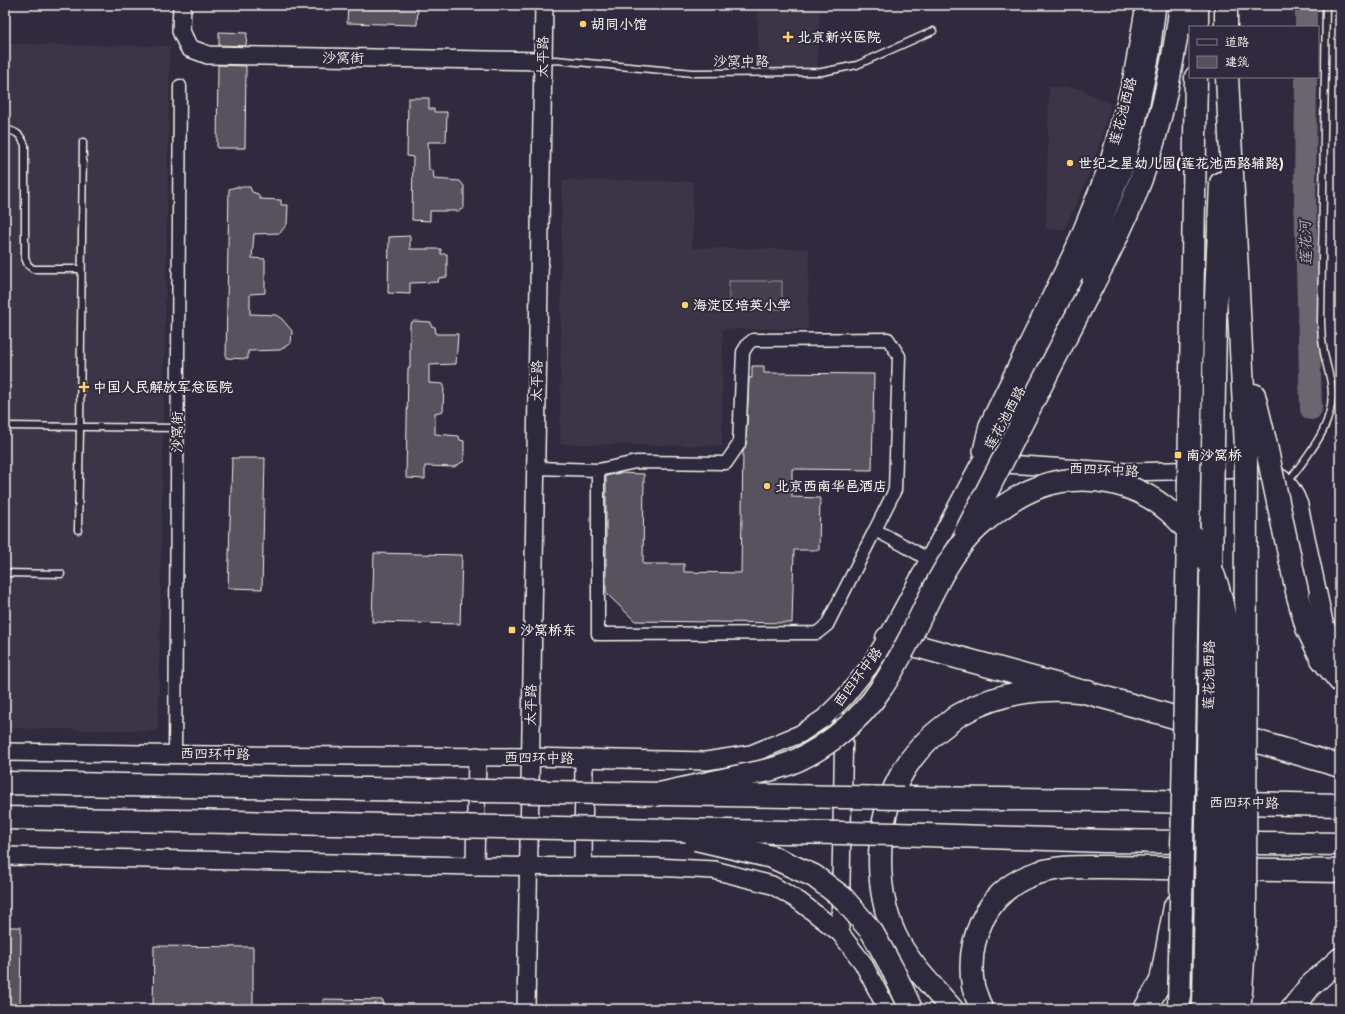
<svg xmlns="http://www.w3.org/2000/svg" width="1345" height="1014" viewBox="0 0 1345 1014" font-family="'Balsamiq Sans','LXGW WenKai TC',sans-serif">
	<rect width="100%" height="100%" fill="#2f2a3d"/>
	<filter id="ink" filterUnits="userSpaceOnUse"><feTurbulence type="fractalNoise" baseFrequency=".025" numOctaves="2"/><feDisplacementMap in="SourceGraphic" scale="8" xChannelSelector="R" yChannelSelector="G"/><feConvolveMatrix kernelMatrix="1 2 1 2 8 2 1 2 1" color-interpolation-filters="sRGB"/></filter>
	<g filter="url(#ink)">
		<g fill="#3b3647">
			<path d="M757,5H820L817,69L759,68Z"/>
			<path d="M5,44L170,46L158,731L5,728Z"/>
			<path d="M1049,87L1078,88L1111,104L1101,140L1085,185L1064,230L1046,229Z"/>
			<path d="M562,180L693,181L692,248L809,249L808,329H723L722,446L560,444Z"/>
		</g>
		<rect fill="#454050" stroke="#9c989c" x="729" y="281" width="53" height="28"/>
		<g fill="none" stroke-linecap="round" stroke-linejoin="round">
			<g stroke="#6a6670" stroke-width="22">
				<path d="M1306,27V5"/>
				<path d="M1306,77L1305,197L1311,409"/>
			</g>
		</g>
		<g fill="#56525f" stroke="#f4f1e8">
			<path d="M348,5H418L417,25L347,23Z"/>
			<path d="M219,32L247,33L246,46L219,45Z"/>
			<path d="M218,65L246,66L245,148H217Z"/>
			<path d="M408,98H429V109H434V112H447L446,142H428L429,170H433L434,179L460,181L464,186V208L458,211H430V221L412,220L413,157L407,156Z"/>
			<path d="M236,187H250L252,192L258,194L260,199L281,200V205H288L287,224L280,233L254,234L252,258L265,259V293L250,294V314L276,315L282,319L292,331L291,343L280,350L248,351V359L226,358L229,189Z"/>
			<path d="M410,236V249H441V254H447V277L439,278L438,282L410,283V294L388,293L389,237Z"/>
			<path d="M413,321L431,322V326L435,327L436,334H458L456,364L429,365V383L444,384L443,411L435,413V434L459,436L460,440L464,441V461L454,467L425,466V479L406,478L408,368H410V324Z"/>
			<path d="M752,366H764V373L874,374L872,470L792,469V497L820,498L819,550H794L792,623L635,621L606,593V476L619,473L644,474L643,564H684V572L741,573L743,452L746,444L749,378H752Z"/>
			<path d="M232,458H265L262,589L228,588Z"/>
			<path d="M374,553L462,555L460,624L372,622Z"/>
			<path d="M5,927H21L20,1009L5,1008Z"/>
			<path d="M154,946L253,947V1009H153Z"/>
			<path d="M323,999L383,1000V1009H323Z"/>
		</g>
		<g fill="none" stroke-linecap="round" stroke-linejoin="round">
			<defs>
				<g id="lane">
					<path d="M545,61L556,60L693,73L822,72L857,65L933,31"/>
					<path d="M5,129C17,132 20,134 25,145V258L28,265L33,269H81"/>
					<path d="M5,426L177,428"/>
					<path d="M1288,482C1310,452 1337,423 1331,383C1329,373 1326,363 1324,353C1322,343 1321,333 1321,322L1326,5"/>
					<path d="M78,530L80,427L83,142"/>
					<path d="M5,573L61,574"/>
				</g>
				<g id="street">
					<path d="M536,468L598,470V634L817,633L827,625L875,530L905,546L929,560"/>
					<path d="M598,470L636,462L726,463L739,444L743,352L748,344L753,340L888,339L899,356L895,490L875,530"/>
					<path d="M175,753L180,86"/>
				</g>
				<g id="secondary">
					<path d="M182,5L181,31L189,48L208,55L543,61"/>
					<path d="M982,451L988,425L1075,247L1107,168L1131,83L1145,5"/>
					<path d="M991,463L1126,472L1253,469C1278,473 1290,480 1299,505L1324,622L1332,641L1340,653"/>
					<path d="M5,752L211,755L530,757L706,761L751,754L800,734L824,718L845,697L869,667L887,638L916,584L980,463L1001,428L1089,256L1123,171L1137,122L1151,53L1157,5"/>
					<path d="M5,856L475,866L654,867L714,870L772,885L799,901L840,933L863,963L887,1009"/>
					<path d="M475,866L477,756"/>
					<path d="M583,866L584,759"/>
					<path d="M840,933L844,722"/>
					<path d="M526,1009L544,5"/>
				</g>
				<g id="highway">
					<path d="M1197,27V5"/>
					<path d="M1226,27V5"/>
					<path d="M1227,77L1246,447"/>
					<path d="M1093,284C1111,250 1128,215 1141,179C1162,123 1173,64 1181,5"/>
					<path d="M1192,320L1196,77"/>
					<path d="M1215,320L1221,183"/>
					<path d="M1254,395L1265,441"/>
					<path d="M1298,596L1307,628L1322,659L1340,681"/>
					<path d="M887,638L1150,710L1340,766"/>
					<path d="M903,798L1105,800L1340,805"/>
					<path d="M896,834L1105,841L1340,844"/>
					<path d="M952,1009C932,986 908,963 895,935C875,890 875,831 895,787C906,762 925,740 947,724C952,721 956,716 961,714C987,699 1019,691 1049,690C1061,689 1075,691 1088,692"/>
					<path d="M981,1009C979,1002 975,994 973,986C966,941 985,894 1029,876C1053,866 1080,867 1104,867L1340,871"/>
					<path d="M1145,1009L1161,981L1175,906"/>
					<path d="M1292,1009L1310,986L1340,959"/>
				</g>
			</defs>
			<use href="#lane" stroke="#f4f1e8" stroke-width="9"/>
			<use href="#street" stroke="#f4f1e8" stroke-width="15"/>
			<use href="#secondary" stroke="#f4f1e8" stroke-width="20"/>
			<use href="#highway" stroke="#f4f1e8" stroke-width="25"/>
			<use href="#lane" stroke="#2f2a3d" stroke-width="6"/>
			<use href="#street" stroke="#2f2a3d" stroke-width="12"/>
			<use href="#secondary" stroke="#2f2a3d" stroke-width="17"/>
			<use href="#highway" stroke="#2f2a3d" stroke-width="22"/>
			<defs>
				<g id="highway-bridge">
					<path d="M1265,441L1298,596"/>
					<path d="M966,532L1093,284"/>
					<path d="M5,783L903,798"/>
					<path d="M655,795C682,789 709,783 736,777C749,774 763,772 776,768C816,757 860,722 882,687C893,671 902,653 911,636C929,600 948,553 979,526C1019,490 1059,471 1113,483C1164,494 1201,536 1217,585C1234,640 1229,704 1228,761C1227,844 1227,926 1225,1009"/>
					<path d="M5,818L896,834"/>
					<path d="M696,839L772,857L814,876L843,898L872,932L892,968L911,1009"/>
					<path d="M1179,1009L1192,320"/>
					<path d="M1204,1009L1215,320"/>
					<path d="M1239,1009L1241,991L1245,929L1246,447"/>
				</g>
			</defs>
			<use href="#highway-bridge" stroke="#f4f1e8" stroke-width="25" stroke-linecap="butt"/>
			<use href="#highway-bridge" stroke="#2f2a3d" stroke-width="22"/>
		</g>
	</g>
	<g fill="#ffd166" stroke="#2f2a3d" stroke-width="1.5">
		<circle cx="583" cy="24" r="4"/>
		<path d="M786 31h4v4h4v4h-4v4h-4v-4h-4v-4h4z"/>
		<circle cx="1070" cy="163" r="4"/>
		<circle cx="685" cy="305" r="4"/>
		<path d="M82 381h4v4h4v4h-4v4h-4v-4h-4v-4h4z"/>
		<rect x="1174" y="451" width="8" height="8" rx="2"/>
		<circle cx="767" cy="486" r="4"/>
		<rect x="508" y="626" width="8" height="8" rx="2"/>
	</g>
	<g text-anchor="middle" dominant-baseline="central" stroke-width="4" stroke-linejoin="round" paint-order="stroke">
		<g font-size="14" font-weight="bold" fill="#f4f1e8" stroke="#2f2a3d" text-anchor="start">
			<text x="591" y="24">胡同小馆</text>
			<text x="797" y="37">北京新兴医院</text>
			<text x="1078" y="163">世纪之星幼儿园(莲花池西路辅路)</text>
			<text x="693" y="305">海淀区培英小学</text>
			<text x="93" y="387">中国人民解放军总医院</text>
			<text x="1186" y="455">南沙窝桥</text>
			<text x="775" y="486">北京西南华邑酒店</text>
			<text x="520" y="630">沙窝桥东</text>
		</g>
		<g font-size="14" fill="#f4f1e8" stroke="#2f2a3d">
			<text transform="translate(543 57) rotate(-89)">太平路</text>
			<text transform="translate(343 58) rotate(1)">沙窝街</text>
			<text x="741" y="61">沙窝中路</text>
			<text transform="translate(1123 111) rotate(-75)">莲花池西路</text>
			<text transform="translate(537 381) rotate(-89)">太平路</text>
			<text transform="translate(1005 418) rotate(-61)">莲花池西路</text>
			<text transform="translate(177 432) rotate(-90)">沙窝街</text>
			<text transform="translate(1104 470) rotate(3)">西四环中路</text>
			<text transform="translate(1209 675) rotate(-89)">莲花池西路</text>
			<text transform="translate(858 677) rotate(-53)">西四环中路</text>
			<text transform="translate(531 705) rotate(-89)">太平路</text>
			<text transform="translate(215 754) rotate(1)">西四环中路</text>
			<text transform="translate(539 758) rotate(1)">西四环中路</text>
			<text transform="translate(1244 803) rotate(1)">西四环中路</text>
		</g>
		<g font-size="15" font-style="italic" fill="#b6b2b2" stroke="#2f2a3d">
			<text transform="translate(1306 243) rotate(-92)">莲花河</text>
		</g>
	</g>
	<rect width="1345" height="1014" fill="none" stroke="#2f2a3d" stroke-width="20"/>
	<rect x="10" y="10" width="1325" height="994" fill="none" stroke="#f4f1e8" stroke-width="1.5" filter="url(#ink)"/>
	<rect x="1189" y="26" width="130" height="52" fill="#2f2a3d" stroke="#7e7a81"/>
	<rect x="1197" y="39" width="20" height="6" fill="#2f2a3d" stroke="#7e7a81"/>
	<text x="1225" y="46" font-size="12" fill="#f4f1e8">道路</text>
	<rect x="1197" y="56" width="20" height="12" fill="#56525f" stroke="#7e7a81"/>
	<text x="1225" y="66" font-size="12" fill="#f4f1e8">建筑</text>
</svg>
